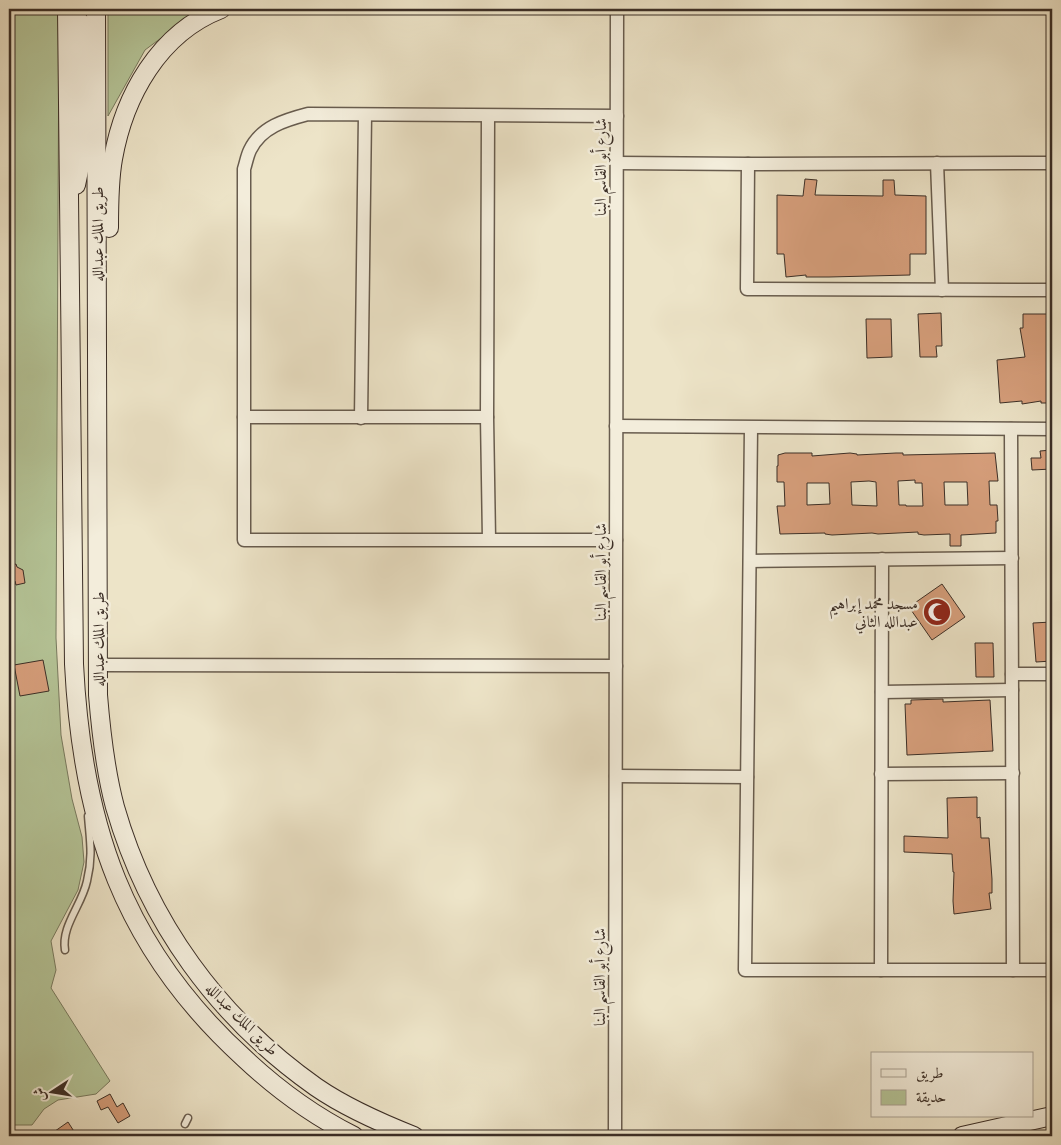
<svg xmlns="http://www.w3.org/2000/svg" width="1061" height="1145" viewBox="0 0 1061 1145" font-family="'EB Garamond',Amiri,serif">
	<rect width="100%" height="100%" fill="#ede4c8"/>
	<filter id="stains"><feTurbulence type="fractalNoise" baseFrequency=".004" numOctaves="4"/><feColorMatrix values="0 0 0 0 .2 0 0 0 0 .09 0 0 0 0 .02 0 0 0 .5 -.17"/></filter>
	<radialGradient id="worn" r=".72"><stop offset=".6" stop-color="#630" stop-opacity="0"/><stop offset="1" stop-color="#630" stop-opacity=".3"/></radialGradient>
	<g fill="#b5c598" stroke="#787a5f">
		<path d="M9,9H59L56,638L61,735L72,799L82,837L84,862L78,890L51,941L56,970L51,988L110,1081L96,1094L58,1100L44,1109L32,1125H9Z"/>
		<path d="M108,9H200L145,50L108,116Z"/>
	</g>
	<g fill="#d79f7c" stroke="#3b2e26" fill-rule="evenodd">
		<path d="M805,179L817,180L815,195L883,196V180H894L895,195L926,196V254H910V275L829,277H806V275L786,277L784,254H777V195L803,196Z"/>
		<path d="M941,313L942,346H936L937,357H920L918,314Z"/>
		<path d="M1023,314H1052V403H1041V401L1022,404V401L1000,403L997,360L1025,357L1020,328H1023Z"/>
		<path d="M866,319H891L892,357L867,358Z"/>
		<path d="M1052,450V469L1032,470L1031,458H1041L1040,451Z"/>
		<path d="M785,453H812V456L850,453L857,454V455L896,453H903V455L995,453L998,481H989L990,505H997L998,521H996V533L961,535V546H950V534L924,535L918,534V532L878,534L872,533L832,535L825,534V533L780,534L777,506H785L784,482H777V466H778V455ZM915,480V483H922L923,506H906V505H899L898,481ZM869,481L876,482L877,506L852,505L851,482ZM944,482H967L968,505H945ZM807,483H829L830,504L807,505Z"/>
		<path d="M16,564L17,567L23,570L25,583L16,585L15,581L10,579L9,566Z"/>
		<path d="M942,584L965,617L932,640L909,607Z"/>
		<path d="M1052,622V661L1036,662L1033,623Z"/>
		<path d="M975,643H993L994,677H976Z"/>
		<path d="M43,660L49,691L20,696L14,665Z"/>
		<path d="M943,699V702L990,700L993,751L907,755L905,704H911V700Z"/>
		<path d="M977,797V818L980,817L981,838H989L992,879V893H989L991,909L954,914L953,901L954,872H953L952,854L904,852V836L948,838L947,798Z"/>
		<path d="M110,1094L117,1107L123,1103L130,1116L118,1123L108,1107L101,1110L97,1101Z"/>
		<path d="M68,1122L77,1136H48Z"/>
	</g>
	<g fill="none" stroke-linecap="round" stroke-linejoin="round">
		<defs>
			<g id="lane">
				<path d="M65,950C61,926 82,905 87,881C93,856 90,841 88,816"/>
				<path d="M185,1124L188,1118"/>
			</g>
			<g id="street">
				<path d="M488,116L487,417L489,539"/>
				<path d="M617,163L748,164L1052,163"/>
				<path d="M937,163L942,290"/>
				<path d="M748,164L747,289L1052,290"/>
				<path d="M244,417H487"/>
				<path d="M361,418L365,115"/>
				<path d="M616,426L1052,429"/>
				<path d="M751,428L745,970H1052"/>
				<path d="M1011,429L1013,970"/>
				<path d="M616,540H244V169C246,163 247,156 250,150C261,127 285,120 308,114L617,116"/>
				<path d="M750,561L1012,558"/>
				<path d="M98,665L616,666"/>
				<path d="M1012,674H1052"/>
				<path d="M882,692L1012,690"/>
				<path d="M881,774L1013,773"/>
				<path d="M616,776L747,777"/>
				<path d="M881,970L882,559"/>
				<path d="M615,1136L617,9"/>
			</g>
			<g id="secondary">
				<path d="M67,9L74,664C82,824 123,948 244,1058C277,1089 314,1116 354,1136"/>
				<path d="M96,9L98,695C101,732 105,770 115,807C148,922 218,1018 316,1087C345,1107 381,1123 414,1136"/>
				<path d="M76,185L81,161L80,22"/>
				<path d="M109,228C109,205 109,181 113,159C124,96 159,33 221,9"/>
				<path d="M962,1136L1052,1116"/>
			</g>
		</defs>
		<use href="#lane" stroke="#685c4e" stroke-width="9"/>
		<use href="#street" stroke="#685c4e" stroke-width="15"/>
		<use href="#secondary" stroke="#3b2e26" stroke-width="20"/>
		<use href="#lane" stroke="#f3eddb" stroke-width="6"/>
		<use href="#street" stroke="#f3eddb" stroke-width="12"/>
		<use href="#secondary" stroke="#f3eddb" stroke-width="18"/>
	</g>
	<defs>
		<symbol id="mosque-disc" viewBox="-11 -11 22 22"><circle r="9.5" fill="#8f2418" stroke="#f3eddb"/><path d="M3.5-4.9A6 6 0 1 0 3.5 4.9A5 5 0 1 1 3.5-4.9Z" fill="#fff"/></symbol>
	</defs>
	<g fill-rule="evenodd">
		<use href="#mosque-disc" x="921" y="596" width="32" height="32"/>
	</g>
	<g text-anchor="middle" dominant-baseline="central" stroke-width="5" stroke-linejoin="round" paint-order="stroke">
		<g font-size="16" fill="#3b2e26" stroke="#f3eddb">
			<text transform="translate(600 167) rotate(-90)">شارع أبو القاسم البنا</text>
			<text transform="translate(97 234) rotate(-90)">طريق الملك عبدالله</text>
			<text transform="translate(600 572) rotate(-90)">شارع أبو القاسم البنا</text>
			<text transform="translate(98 639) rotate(-90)">طريق الملك عبدالله</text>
			<text transform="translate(599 977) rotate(-90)">شارع أبو القاسم البنا</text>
			<text transform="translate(242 1019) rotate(45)">طريق الملك عبدالله</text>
		</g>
		<g font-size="16" fill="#3b2e26" stroke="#f3eddb" text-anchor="end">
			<text x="918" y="603">مسجد محمد إبراهيم<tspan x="918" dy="18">عبدالله الثاني</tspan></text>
		</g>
	</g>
	<rect width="1061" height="1145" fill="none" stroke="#ede4c8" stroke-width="30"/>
	<rect x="10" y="10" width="1041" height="1125" fill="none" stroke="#3b2e26" stroke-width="2.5"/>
	<rect x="15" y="15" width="1031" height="1115" fill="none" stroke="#3b2e26"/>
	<rect x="871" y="1052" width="162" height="65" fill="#f3eddb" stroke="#a9a193"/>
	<rect x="881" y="1069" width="25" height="8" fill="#f3eddb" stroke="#a9a193"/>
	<text x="916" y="1078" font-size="15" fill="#3b2e26">طريق</text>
	<rect x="881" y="1090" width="25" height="15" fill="#b5c598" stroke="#a9a193"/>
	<text x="916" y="1102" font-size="15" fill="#3b2e26">حديقة</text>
	<g transform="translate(52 1092) rotate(258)" stroke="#f3eddb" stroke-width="4" paint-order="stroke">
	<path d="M0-4L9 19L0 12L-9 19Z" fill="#3b2e26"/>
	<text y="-8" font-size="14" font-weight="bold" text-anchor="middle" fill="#3b2e26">ش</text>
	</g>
	<rect width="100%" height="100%" filter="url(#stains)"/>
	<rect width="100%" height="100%" fill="url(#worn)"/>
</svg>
